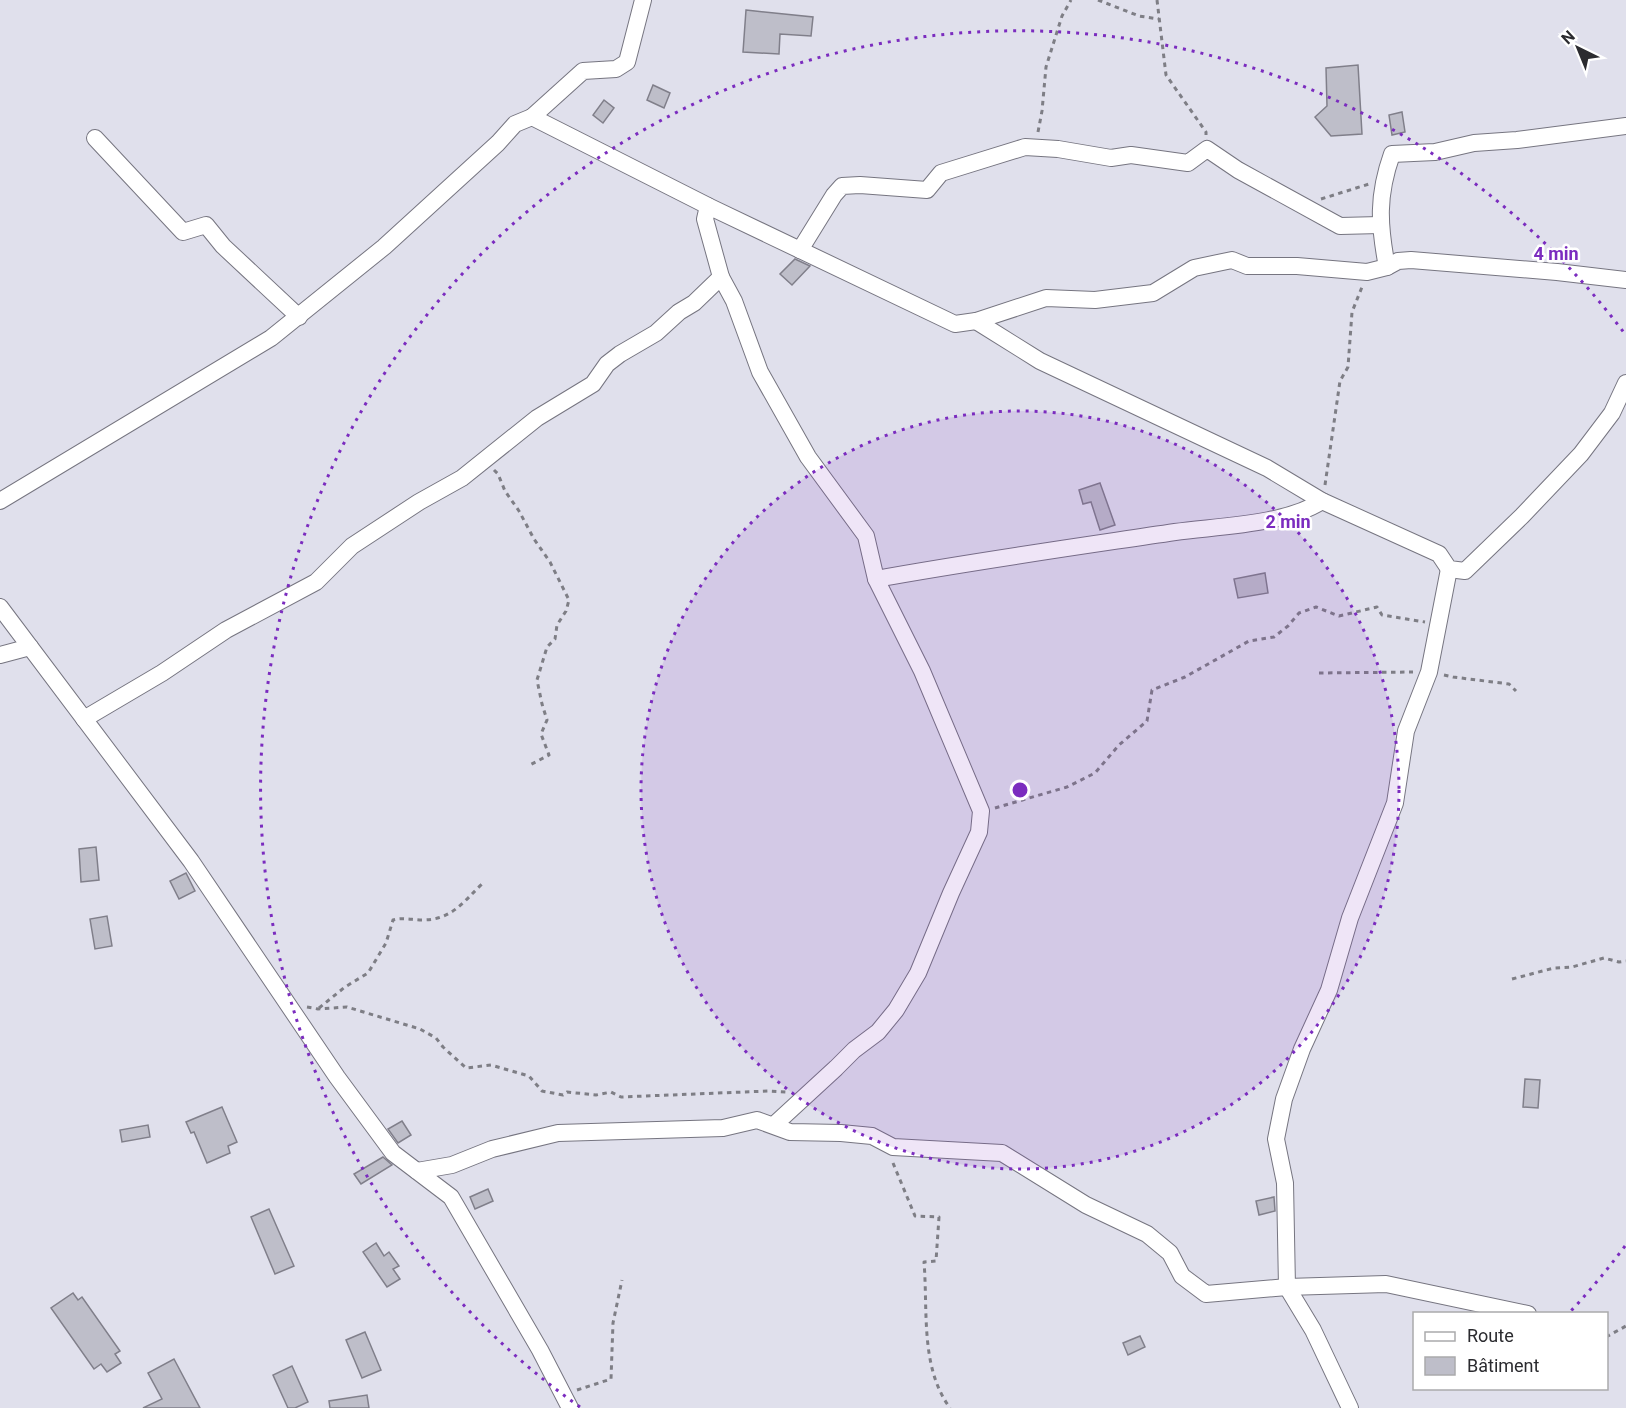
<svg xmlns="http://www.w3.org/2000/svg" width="1626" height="1408" viewBox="0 0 1626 1408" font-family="Roboto,sans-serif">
	<rect width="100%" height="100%" fill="#e0e0ec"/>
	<g fill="#bebec9" stroke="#807f8a" stroke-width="1.5">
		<path d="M746,10L813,17L811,36L780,34L779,54L743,52Z"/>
		<path d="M1358,65L1362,134L1331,136L1315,117L1327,106L1326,68Z"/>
		<path d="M653,85L670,93L664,108L647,100Z"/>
		<path d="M604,100L614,108L603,123L593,115Z"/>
		<path d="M1402,112L1405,132L1392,135L1389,115Z"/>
		<path d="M795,259L810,266L792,285L780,274Z"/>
		<path d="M1100,483L1115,525L1100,530L1091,502L1083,504L1079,490Z"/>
		<path d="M1265,573L1268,593L1238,598L1234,579Z"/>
		<path d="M96,847L99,880L81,882L79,849Z"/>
		<path d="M186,873L195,891L179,899L170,881Z"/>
		<path d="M107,916L112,946L95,949L90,919Z"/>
		<path d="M1525,1079L1540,1080L1538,1108L1523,1107Z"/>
		<path d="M222,1107L237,1142L228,1146L230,1153L207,1163L194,1132L191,1133L186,1122Z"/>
		<path d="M402,1121L411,1135L398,1143L388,1129Z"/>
		<path d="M148,1125L150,1137L122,1142L120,1130Z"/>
		<path d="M383,1157L392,1165L361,1184L354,1174Z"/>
		<path d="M488,1189L493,1201L475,1209L470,1197Z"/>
		<path d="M1274,1197L1275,1211L1259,1215L1256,1201Z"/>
		<path d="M269,1209L294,1266L275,1274L251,1217Z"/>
		<path d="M376,1243L384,1256L389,1252L399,1266L393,1269L400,1279L387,1287L363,1252Z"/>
		<path d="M73,1293L78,1300L82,1297L120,1351L115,1354L121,1363L107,1372L101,1364L94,1369L51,1308Z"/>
		<path d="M365,1332L381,1370L362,1378L346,1340Z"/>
		<path d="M1140,1336L1145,1347L1128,1355L1123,1343Z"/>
		<path d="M174,1359L200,1408H143L162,1399L148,1373Z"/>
		<path d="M292,1366L308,1402L295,1408H288L273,1375Z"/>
		<path d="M367,1395L369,1408H330L329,1401Z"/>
	</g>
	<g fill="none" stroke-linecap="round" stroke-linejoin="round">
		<defs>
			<g id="minor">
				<path d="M532,117L583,71L616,69L627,62L643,0"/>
				<path d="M95,138L183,232L206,225L223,246L299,317"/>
				<path d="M800,250L834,195L842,186L860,185L927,190L941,173L1025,147L1058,149L1111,158L1131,155L1188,163L1207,149L1238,170L1340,226L1380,225"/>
				<path d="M1387,267C1379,225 1377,196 1392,154L1435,152L1474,143L1517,140L1626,126"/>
				<path d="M721,277L734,301L760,372L808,457L866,536L876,579L922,671L981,811L979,832L951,893L918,973L896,1010L878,1032L854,1050L836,1068L774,1125"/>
				<path d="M976,321L1040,361L1267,468L1322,501L1439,554L1449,569L1465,571L1522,516L1581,454L1612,413L1626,383"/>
				<path d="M0,501L271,338L384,247L498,143L515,124L532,117L708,206L955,324L976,321L1046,298L1095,300L1153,293L1194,268L1232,260L1247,266H1297L1367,272L1387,267L1398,261L1411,260L1557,272L1626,280"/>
				<path d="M876,579C975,561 1075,547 1175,532C1218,526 1285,525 1322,501"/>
				<path d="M0,607L191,861L337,1077L393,1153L451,1197L540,1350L570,1408"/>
				<path d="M0,655L30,647"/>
				<path d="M84,719L162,673L226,630L316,582L352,546L419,502L462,478L537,418L593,384L607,364L620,354L656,333L679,312L694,303L721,277L705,219L708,206"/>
				<path d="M417,1171L452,1165L492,1149L558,1133L723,1128L757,1120L790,1132L841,1133L872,1136L893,1147L1002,1153L1086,1205L1147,1234L1170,1253L1182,1276L1206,1294L1287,1287L1386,1284L1528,1314"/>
				<path d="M1350,1408L1313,1330L1287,1287L1285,1183L1276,1139L1284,1099L1302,1049L1329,990L1350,918L1395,803L1406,731L1429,672L1449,569"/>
			</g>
		</defs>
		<use href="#minor" stroke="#767580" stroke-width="18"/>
		<g stroke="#7e7e85" stroke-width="3" stroke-dasharray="4.5 4.5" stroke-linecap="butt">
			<path d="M1098,0L1139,16L1159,19"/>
			<path d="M1157,0L1166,75L1206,132V135"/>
			<path d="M1038,132L1042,111L1046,67L1062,16L1071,0"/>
			<path d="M1321,199L1369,184"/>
			<path d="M494,470L498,474L505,491L519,511L534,539L550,562L569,600L566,611L557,625L555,639L547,647L537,680L542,704L547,720L541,734L549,755L528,766"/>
			<path d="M1325,485L1340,381L1348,367L1352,312L1362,287"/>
			<path d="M1319,673L1413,672"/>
			<path d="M1444,675L1453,677L1509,684L1516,691"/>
			<path d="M995,808L1067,787L1095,773L1119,745L1147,721L1152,690L1185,677L1249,641L1274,637L1288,626L1299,613L1316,607L1339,616L1377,607L1382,615L1425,622"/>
			<path d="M1512,979L1554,968L1572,967L1604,958L1619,962L1626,961"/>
			<path d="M307,1007L318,1009L347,1007L420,1029L436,1038L443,1047L466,1068L491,1065L529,1076L542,1091L563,1095L567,1092L596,1095L611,1092L621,1097L768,1091L786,1092"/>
			<path d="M319,1008L345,987L368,973L386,943L393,920C403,917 412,920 422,920C452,920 463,902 483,883"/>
			<path d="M893,1163L915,1216L939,1217L936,1261L924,1262C928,1311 920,1367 950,1408"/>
			<path d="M1606,1337L1626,1326"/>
			<path d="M577,1390L611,1379L613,1323L622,1280"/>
		</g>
		<use href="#minor" stroke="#fff" stroke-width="16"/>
	</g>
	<circle cx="1020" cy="790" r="379" fill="#7b2cbf" fill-opacity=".12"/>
	<g fill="none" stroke="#7b2cbf" stroke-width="3" stroke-dasharray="3 6">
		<circle cx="1020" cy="790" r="379"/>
		<path d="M1625 1246A758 758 0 0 1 1570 1312M580 1407A758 758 0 1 1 1625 334"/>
	</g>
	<circle cx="1020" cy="790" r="9" fill="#7b2cbf" stroke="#fff" stroke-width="3"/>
	<g font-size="18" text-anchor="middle" font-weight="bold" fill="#7b2cbf" stroke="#fff" stroke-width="5" stroke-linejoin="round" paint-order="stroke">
		<text x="1556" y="260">4 min</text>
		<text x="1288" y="528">2 min</text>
	</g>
	<rect x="1413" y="1312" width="195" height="78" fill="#ffffff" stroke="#aaaaac" stroke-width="1.5"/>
	<rect x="1425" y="1332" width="30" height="9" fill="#ffffff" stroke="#aaaaac" stroke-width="1.5"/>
	<text x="1467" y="1342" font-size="18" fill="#2b2b2f">Route</text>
	<rect x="1425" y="1357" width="30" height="18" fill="#bebec9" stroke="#aaaaac" stroke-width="1.5"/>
	<text x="1467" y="1372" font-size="18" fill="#2b2b2f">Bâtiment</text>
	<g transform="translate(1578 48) rotate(317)" stroke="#ffffff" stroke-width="4.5" paint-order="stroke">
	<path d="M0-4.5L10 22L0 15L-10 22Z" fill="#2b2b2f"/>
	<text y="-9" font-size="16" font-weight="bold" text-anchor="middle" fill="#2b2b2f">N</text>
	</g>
</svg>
